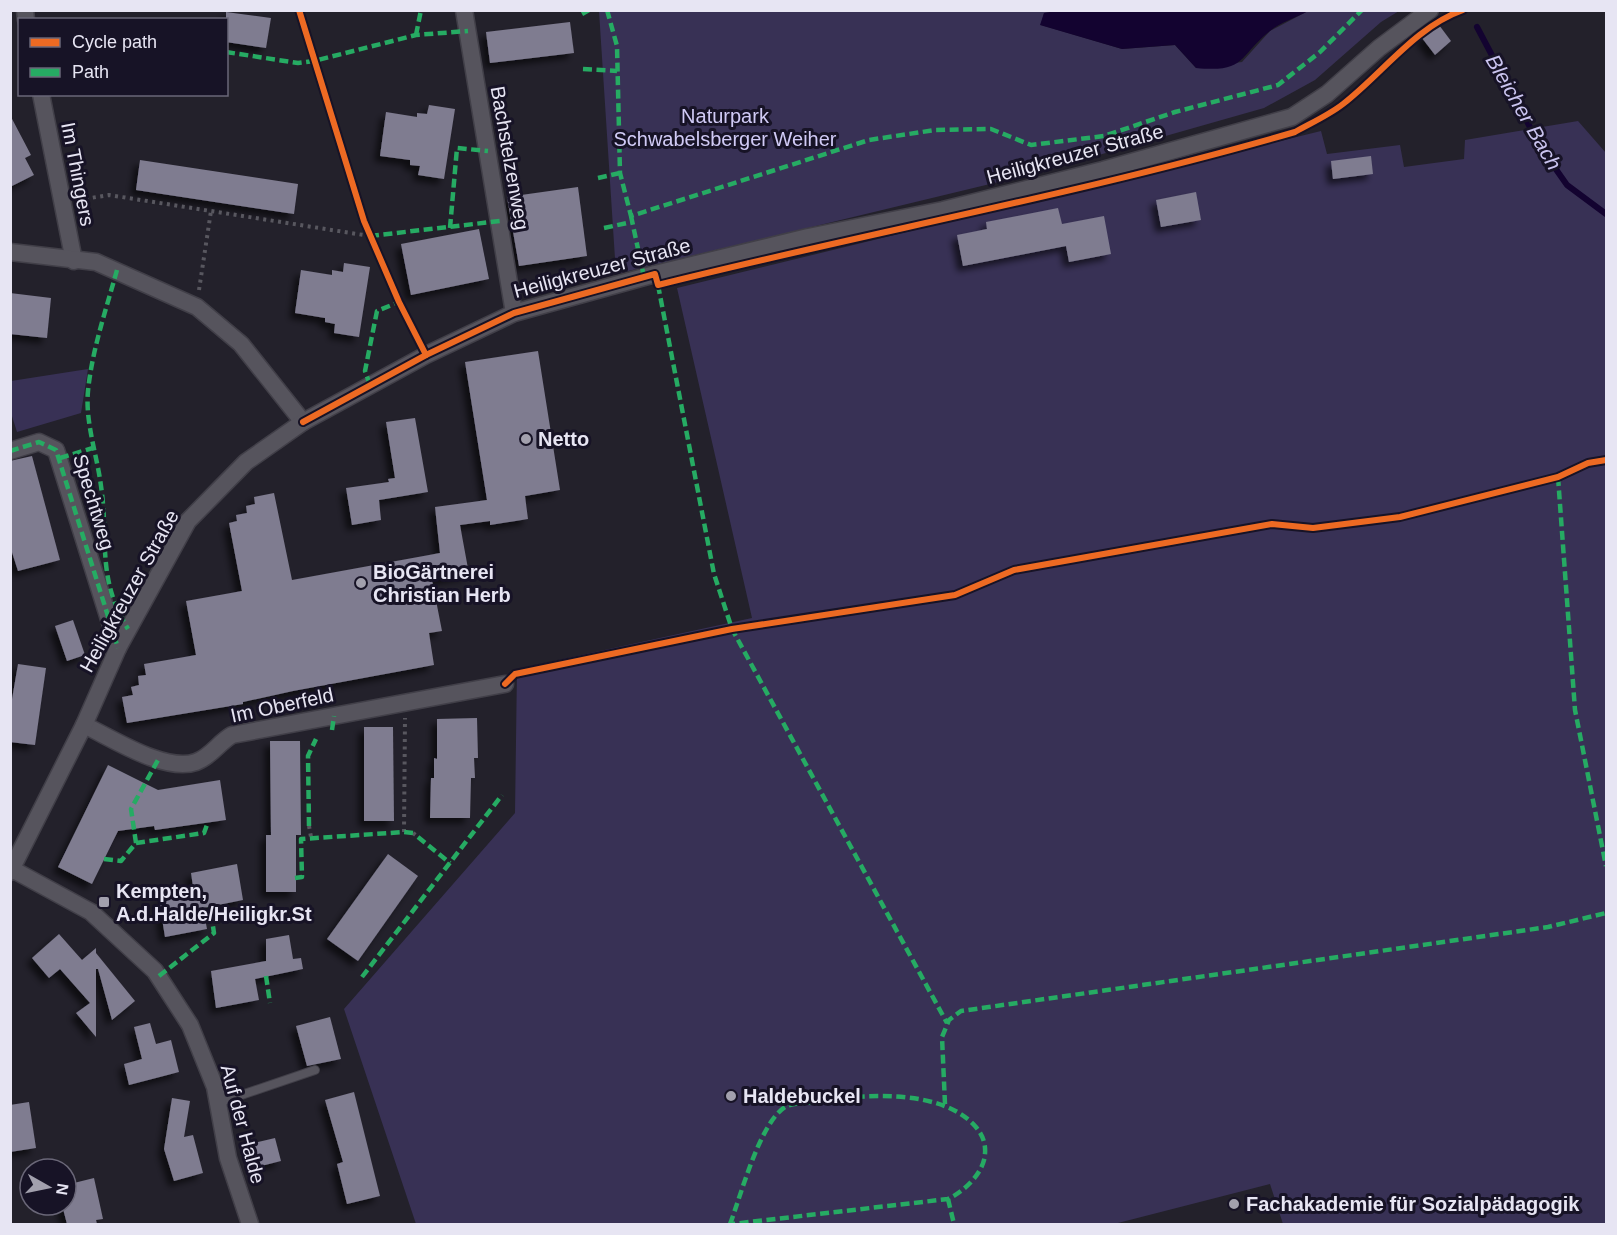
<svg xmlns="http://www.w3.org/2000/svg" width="1617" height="1235" viewBox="0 0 1617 1235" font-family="Arial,sans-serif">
	<defs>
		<filter id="shadow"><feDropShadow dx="-5.5" dy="5.5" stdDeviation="3" flood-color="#0009"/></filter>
	</defs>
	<rect width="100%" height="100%" fill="#23212b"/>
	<g fill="#383155">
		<path d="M599,11H1062L1044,13L1041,25L1122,49L1175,45L1196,68L1242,62L1270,31L1308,11H1399L1381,22L1315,80L1264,108L1032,174L616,274Z"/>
		<path d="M1578,121L1606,153V1224H1283L1270,1184L1114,1224H416L344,1009L515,813L517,669L752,618L677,288L1321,131L1327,154L1400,145L1404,167L1464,159L1465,140Z"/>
		<path d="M88,369L81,413L17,432L11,413V381Z"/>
	</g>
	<path fill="#130330" d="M1062,10H1308V11C1296,18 1281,22 1270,31C1238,56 1247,73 1196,68L1175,45L1122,49L1040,25L1044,13Z"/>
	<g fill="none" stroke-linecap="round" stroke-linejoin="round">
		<path stroke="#130330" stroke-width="6" d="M1477,27L1541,148L1567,185L1606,214"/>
	</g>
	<g fill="#7f7c90" filter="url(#shadow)">
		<path d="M226,12L271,18L266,48L226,42Z"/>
		<path d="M570,22L574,53L490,63L486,32Z"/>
		<path d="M1439,25L1451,41L1435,55L1422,38Z"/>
		<path d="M429,105L455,109L444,179L418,175L420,166L410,165V160L380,156L386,112L417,117V113L427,114Z"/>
		<path d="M10,115L31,155L25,158L34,175L10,187Z"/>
		<path d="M1371,156L1373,174L1333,179L1331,161Z"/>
		<path d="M140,160L298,184L294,214L136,190Z"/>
		<path d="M578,187L587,256L519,266L507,197Z"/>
		<path d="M1196,192L1201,220L1161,227L1156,200Z"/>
		<path d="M1058,208L1062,224L1104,216L1111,254L1069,262L1066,246L963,266L957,235L987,229L986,222Z"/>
		<path d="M479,229L489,279L411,295L401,244Z"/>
		<path d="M344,263L370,267L359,337L334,333L335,324L325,322V318L295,313L301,270L332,275V270L343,272Z"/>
		<path d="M10,293L51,298L47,338L10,334Z"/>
		<path d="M538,351L560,490L525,496L528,519L490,525V521L460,525L469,574L432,580L442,631L429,633L434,665L293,691L243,702V704L127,723L122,697L133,695L131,687L139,685L138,676L146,675L144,664L196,655L186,601L242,591L229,523L237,521L236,515L247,513L246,506L255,504L254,497L274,493L292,580L440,553L435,507L487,500L465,362Z"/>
		<path d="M415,418L428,492L379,500L381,520L352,525L346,488L389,482L388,479L395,478L386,422Z"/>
		<path d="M32,456L60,560L18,571L10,546V461Z"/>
		<path d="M73,620L85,655L67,661L55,626Z"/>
		<path d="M18,664L46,668L35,745L10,742V711Z"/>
		<path d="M477,718L478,758H474L475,778H471L470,818H430L431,778H434V758L437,759V719Z"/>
		<path d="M364,727H393L394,821H364Z"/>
		<path d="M270,741H300L301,835H296V892H266V835H271Z"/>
		<path d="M108,765L158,790L220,780L226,820L155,830L154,826L118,831L92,884L58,867Z"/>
		<path d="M388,854L418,876L358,961L327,939Z"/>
		<path d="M237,864L243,900L203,908L207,929L165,937L159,900L194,893L191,873Z"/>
		<path d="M59,934L82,960L96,948V953L135,1001L112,1020L98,969H96V1037L76,1013L90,1003L60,969L49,978L32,958Z"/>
		<path d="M289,935L293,959L301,958L303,969L255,979L259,1000L216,1008L211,971L266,961V939Z"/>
		<path d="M330,1017L341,1059L307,1066L296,1026Z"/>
		<path d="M150,1023L156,1044L171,1040L179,1072L129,1085L124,1064L142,1059L134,1027Z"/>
		<path d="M354,1092L380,1196L347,1204L337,1164L343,1162L325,1100Z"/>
		<path d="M172,1098L190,1101L184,1137L193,1135L203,1173L174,1181L164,1149Z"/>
		<path d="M29,1102L36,1148L10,1152V1105Z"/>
		<path d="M275,1138L281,1161L261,1166L254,1143Z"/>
		<path d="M94,1178L103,1219L96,1220L97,1224H67L62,1205H66V1185Z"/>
	</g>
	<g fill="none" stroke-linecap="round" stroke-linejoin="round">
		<defs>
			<path id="lane" d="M218,1103L315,1070"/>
			<g id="street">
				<path d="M25,10L26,20"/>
				<path d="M464,10L514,313"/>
				<path d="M41,94L74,261"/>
				<path d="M10,252L96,262L197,307L241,344L303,422"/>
				<path d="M10,451L39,442L56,450L118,648"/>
				<path d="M84,725C112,738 165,773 196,762C212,756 218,743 232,735L505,684"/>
				<path d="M10,868L91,912L155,971L190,1025L215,1087L228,1158L250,1224"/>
				<path d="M10,872L84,725L118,648L188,521L246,462L303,422L426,355L514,313L655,274L808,237L943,210L1103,170L1292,117L1327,94L1379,48L1430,10"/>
			</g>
		</defs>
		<use href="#lane" stroke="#413f48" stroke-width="10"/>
		<use href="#street" stroke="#413f48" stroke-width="19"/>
		<g stroke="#58575f" stroke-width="4" stroke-dasharray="3 4.5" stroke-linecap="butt">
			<path d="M78,200L109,195L370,236"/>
			<path d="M199,290L211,211"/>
			<path d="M309,826L311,837"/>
			<path d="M404,832L405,718"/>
			<path d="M413,833L418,837"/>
		</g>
		<use href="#lane" stroke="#56545d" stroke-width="8"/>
		<use href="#street" stroke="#56545d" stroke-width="16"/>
		<g stroke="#26ab63" stroke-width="4.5" stroke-dasharray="9 4.5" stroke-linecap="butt">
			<path d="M607,10L617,46L620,173L631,216L869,140L935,130L991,129L1031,145L1104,136L1175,112L1278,85L1320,52L1362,10"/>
			<path d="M582,14L589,10"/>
			<path d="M416,35L421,10"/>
			<path d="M226,52L298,63L314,61L416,35L468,31"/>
			<path d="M583,69L617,71"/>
			<path d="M598,178L620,173"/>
			<path d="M631,216L644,277"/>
			<path d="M450,228L457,148L488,151"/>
			<path d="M604,228L632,222"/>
			<path d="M370,236L500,221"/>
			<path d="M117,270C106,310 92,350 88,391C85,422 97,455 101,486C109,541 96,577 128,629"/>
			<path d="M658,285L714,574L732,629L947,1023"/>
			<path d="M370,385L365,371L377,311L399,302"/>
			<path d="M10,451L39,442L56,450L118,648"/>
			<path d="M60,458L96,447"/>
			<path d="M1558,477L1575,710L1606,866"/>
			<path d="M332,730L334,716"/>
			<path d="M309,826L308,756L316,739"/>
			<path d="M418,837L450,863"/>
			<path d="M136,843L204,833L208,822"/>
			<path d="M104,859L121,861L136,843L131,809L158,760"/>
			<path d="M295,878L302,877L301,839L404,832L413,833"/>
			<path d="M159,976L214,933L210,907"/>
			<path d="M266,976L270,1003"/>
			<path d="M362,977L502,795"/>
			<path d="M945,1104L942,1037L949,1020L961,1011L1548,927L1606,913"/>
			<path d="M948,1199L954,1224"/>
			<path d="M730,1224C741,1196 760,1120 787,1106C794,1103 806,1103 814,1102C861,1094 941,1088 975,1126C984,1136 987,1147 984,1160C980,1176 963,1192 948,1199L732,1224"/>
		</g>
		<defs>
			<g id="cycleway">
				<path d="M299,10L364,221L399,302L426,355"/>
				<path d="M303,422L426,355L514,313L655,274L658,285C870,232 1085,193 1295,132C1311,123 1329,115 1343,104C1383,73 1415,27 1463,10"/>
				<path d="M505,684L515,674L732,629L955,595L1014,570L1272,524L1313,528L1400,517L1558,477L1588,463L1606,460"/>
			</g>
		</defs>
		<use href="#cycleway" stroke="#171326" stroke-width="10"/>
		<use href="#cycleway" stroke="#ed6a23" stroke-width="6"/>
	</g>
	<g fill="#a2a0ad" stroke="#171326" stroke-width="2">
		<circle cx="526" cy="439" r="6"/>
		<circle cx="361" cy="583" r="6"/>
		<rect x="98" y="896" width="12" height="12" rx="3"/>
		<circle cx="731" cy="1096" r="6"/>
		<circle cx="1234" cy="1204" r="6"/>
	</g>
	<g text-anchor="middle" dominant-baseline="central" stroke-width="6" stroke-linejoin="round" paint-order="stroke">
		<g font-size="20" fill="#d0caf5" stroke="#171326">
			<text x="725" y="116">Naturpark<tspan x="725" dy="23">Schwabelsberger Weiher</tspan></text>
		</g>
		<g font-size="20" fill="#e7e5f3" stroke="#171326">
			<text transform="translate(1075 154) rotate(-15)">Heiligkreuzer Straße</text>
			<text transform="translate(510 158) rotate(80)">Bachstelzenweg</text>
			<text transform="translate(78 174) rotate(79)">Im Thingers</text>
			<text transform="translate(602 268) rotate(-15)">Heiligkreuzer Straße</text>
			<text transform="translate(94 502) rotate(73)">Spechtweg</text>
			<text transform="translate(129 591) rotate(-61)">Heiligkreuzer Straße</text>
			<text transform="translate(282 705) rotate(-12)">Im Oberfeld</text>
			<text transform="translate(243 1124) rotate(75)">Auf der Halde</text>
		</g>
		<g font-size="20" font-weight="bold" fill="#e7e5f3" stroke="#171326" text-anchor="start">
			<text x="538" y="439">Netto</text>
			<text x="373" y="572">BioGärtnerei<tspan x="373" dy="23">Christian Herb</tspan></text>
			<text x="116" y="891">Kempten,<tspan x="116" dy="23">A.d.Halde/Heiligkr.St</tspan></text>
			<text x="743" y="1096">Haldebuckel</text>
			<text x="1246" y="1204">Fachakademie für Sozialpädagogik</text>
		</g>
		<g font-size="21" font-style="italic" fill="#cac4ef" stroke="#171326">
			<text transform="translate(1524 112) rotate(60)">Bleicher Bach</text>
		</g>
	</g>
	<rect width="1617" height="1235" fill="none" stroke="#e7e5f3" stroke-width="24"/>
	<rect x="18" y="18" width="210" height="78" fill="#171326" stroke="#6a6778" stroke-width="1.5"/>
	<rect x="30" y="38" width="30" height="9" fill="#ed6a23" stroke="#6a6778" stroke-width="1.5"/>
	<text x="72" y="48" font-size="18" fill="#e7e5f3">Cycle path</text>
	<rect x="30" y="68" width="30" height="9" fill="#26ab63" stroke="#6a6778" stroke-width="1.5"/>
	<text x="72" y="78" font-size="18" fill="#e7e5f3">Path</text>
	<g transform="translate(48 1187) rotate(99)"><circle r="28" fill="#171326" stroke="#6a6778" stroke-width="1.5"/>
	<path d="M0-4.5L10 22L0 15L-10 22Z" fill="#a2a0ad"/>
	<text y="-9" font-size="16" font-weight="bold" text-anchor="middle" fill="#e7e5f3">N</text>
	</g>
</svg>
